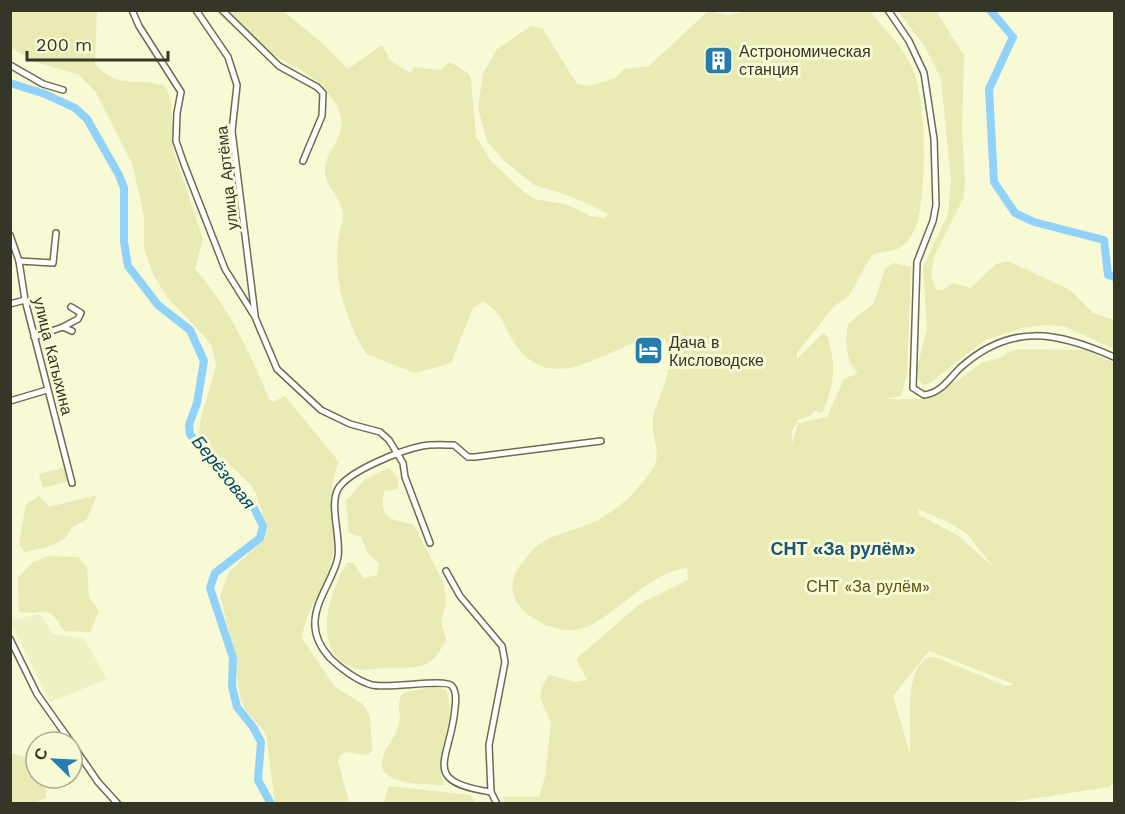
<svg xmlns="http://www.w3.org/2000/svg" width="1125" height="814" viewBox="0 0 1125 814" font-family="'Work Sans',sans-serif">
	<rect width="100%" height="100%" fill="#f8f9d5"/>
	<path fill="#eff0c4" d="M40,614L53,634L84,639L107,679L50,702L11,623V620Z"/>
	<g fill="#eaeab4" fill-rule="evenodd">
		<path d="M756,10L870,11C884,29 905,48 913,70C927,102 926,185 918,220C916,230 909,241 901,247C893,253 880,250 871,256L849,296L834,306L797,353V359L823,333L828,337C836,368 835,384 822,413L814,411L810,416L798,420L792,431V444L798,423L827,417L844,379L858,373C845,360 845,341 848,324L874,303L885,269L894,263L911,267L907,376L901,396L884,399H921L959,380L981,363L1000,358L1012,350L1020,349L1085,350L1114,363V782L1109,787L998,804L506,803L502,797H539L545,777L551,723L540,698L542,686L549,675L575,682L587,680L576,659L641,603L688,580L687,568C645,572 607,628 573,630C547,632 501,607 515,574C518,567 526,558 531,552C546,534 576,531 596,521C614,511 629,500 641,484C647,477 653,470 656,461C660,450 649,430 654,413C662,389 677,363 665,339L647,335C637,343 627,345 615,351C577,368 542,385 513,341C504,326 501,310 483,302L473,308L451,363L415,373L366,354C345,318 334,283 338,241C339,233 343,223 343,215C343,199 327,189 325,173C322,148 359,133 331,97C316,76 295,67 273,55C252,43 232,28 215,11H283L321,42L348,69L382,45L391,61L411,73L414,67L440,70L450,62L468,73L471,79L476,136L490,160L524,192L535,199L568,205L591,216L604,218L609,214L570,196L534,185L503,160L487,141L478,108L483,74L496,50L531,26L543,29L577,84L590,86L615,78L624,69L649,66L708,11L727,15ZM918,509L950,523L967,534L995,569L959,536L919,515ZM929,651L1014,684L1006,686L935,657C902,657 912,728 910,751L906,754L909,750L893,696Z"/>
		<path d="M10,11H97L95,64C119,92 139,75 166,87L171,102L174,153L203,239L195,269C228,306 250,353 269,399L273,402L285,396L339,462C322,500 340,525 332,559C326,588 306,607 302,638L335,687L363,704L370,716L372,751L367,755L346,752L341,754L338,761L349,803H275L266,734L245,709L240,697L233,646L220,596L229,572L261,542L266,525L256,494L249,483L231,466L208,454L198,438L201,418L216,366L212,347L205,337L166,296L153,274L144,249V216L132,163L95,91L78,74L39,63L11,48Z"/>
		<path d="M898,11H936L964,56L962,128L965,185L963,199L934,257L931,276L936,289L942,290L954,283L971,288L996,264L1008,261L1070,290L1093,313L1114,320V349L1066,327L1047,325L1022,328L985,340L930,383L924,385L919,381L917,368L927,329L923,267L948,214L951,180L941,79L925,47Z"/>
		<path d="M65,467L69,481L43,488L39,474Z"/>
		<path d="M388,468C397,474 400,479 397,489L384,491C379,520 389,518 414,525L444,584L446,603L441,621L446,640C430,672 418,667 386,668C377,668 366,671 358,669C309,658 328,593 347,563H353L364,578L377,575L379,563L369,555L361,537L349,533L346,501L364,480Z"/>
		<path d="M97,495L87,519L71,528L65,539L48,547L24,552L19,543L26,504L39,496L49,507Z"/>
		<path d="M49,556L78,557L87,567L89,597L99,611L90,632L64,631C49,603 45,615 19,612L18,578L32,563Z"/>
		<path d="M436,686L446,690C459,722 432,754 444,785C427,784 373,786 383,757C386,746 397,735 399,724C402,712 395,704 403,693Z"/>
		<path d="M11,753L25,757L46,790V798L33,803H11Z"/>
		<path d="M389,786L471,795L475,803H383Z"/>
	</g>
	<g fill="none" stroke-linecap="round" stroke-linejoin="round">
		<g stroke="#91d2fb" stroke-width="8">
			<path d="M990,10L1013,37L989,89L994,182L1015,213L1034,222L1104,240L1108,275L1114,277"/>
			<path d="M10,83L45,94L75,108L87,119L119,175L124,188V242L128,266L158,305L190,330L204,361L197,403L189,425L190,434L234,490L252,504L263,526L260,538L215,573L210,588L233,658L232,686L237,707L253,727L261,742L258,780L271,804"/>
		</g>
		<defs>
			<g id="minor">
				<path d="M132,10L139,26L181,92L177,113L176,141L184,164L225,269L255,317L277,369L321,410L350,424L380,432L389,440L403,463L405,477L430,543"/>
				<path d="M196,10L228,57L237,85L232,131L255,315"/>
				<path d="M222,10L279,66L317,87L323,93L322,116L303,161"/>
				<path d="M888,10L909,41L924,73L934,139L936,205L933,221L917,262L913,388L924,395C941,393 949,379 960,368C1011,322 1057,332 1114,357"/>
				<path d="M10,65L43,84L63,90"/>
				<path d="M10,235L19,261L25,300L72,483"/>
				<path d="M19,261L53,263L56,233"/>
				<path d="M10,304L25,300"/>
				<path d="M63,327L78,319L81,313L71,307"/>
				<path d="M34,337L63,327L72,331"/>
				<path d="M10,401L47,390"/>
				<path d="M446,571L460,596L502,646L505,662L489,745L491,792L497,804"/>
				<path d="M10,639L37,694L71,742"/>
				<path d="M72,744L98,782L118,804"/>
				<path d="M491,792C418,781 451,760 455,708C456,701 457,692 452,686C446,678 389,689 372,685C358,681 341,669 330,658C321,648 314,635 315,621C316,599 334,578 338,557C341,537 329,505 338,489C348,471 402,450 422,446C432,444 444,445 454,445L468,457H475L601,441"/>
			</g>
		</defs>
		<use href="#minor" stroke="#6c6d4d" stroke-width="8"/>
		<use href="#minor" stroke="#fff" stroke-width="5"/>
	</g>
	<defs>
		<symbol id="building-square" viewBox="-11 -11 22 22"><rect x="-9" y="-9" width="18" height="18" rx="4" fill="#247dac" stroke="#f8f9d5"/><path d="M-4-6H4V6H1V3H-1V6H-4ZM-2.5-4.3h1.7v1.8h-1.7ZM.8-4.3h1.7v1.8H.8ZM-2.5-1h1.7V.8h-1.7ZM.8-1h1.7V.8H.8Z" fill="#fff"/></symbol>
		<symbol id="hotel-square" viewBox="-11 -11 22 22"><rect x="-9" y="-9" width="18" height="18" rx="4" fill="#247dac" stroke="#f8f9d5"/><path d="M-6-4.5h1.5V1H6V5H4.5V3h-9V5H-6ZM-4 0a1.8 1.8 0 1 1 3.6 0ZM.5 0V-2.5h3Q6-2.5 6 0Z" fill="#fff"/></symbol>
	</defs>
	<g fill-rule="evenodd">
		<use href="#building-square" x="702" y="44" width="33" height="33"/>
		<use href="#hotel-square" x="632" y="334" width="33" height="33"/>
	</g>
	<g text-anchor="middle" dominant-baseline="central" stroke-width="6" stroke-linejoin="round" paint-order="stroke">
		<g font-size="16" fill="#363628" stroke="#f8f9d5" text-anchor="start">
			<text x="739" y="51">Астрономическая<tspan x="739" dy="18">станция</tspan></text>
			<text x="669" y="342">Дача в<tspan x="669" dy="18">Кисловодске</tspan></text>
		</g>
		<g font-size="16" fill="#363628" stroke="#f8f9d5">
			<text transform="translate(227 178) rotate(-96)">улица Артёма</text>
			<text transform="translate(53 356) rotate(76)">улица Катыхина</text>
		</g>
		<g font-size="16" fill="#565413" stroke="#f8f9d5">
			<text x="868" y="586">СНТ «За рулём»</text>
		</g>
		<g font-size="18" font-style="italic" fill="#00496a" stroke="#f8f9d5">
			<text transform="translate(224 472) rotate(51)">Берёзовая</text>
		</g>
		<g font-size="18" font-weight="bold" fill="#195575" stroke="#f8f9d5">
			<text x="843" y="548">СНТ «За рулём»</text>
		</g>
	</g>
	<rect width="1125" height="814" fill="none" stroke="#363628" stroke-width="24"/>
	<g transform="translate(54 760) rotate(294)"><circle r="28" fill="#f8f9d5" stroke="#aaab90" stroke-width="1.5"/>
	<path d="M0-4.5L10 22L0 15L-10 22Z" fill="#247dac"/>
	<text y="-9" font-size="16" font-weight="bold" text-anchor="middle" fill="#363628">С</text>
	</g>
	<path d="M27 51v9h141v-9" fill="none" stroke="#363628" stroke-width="3"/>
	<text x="36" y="51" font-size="18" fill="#363628" stroke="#f8f9d5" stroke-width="4.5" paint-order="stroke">200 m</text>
</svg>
